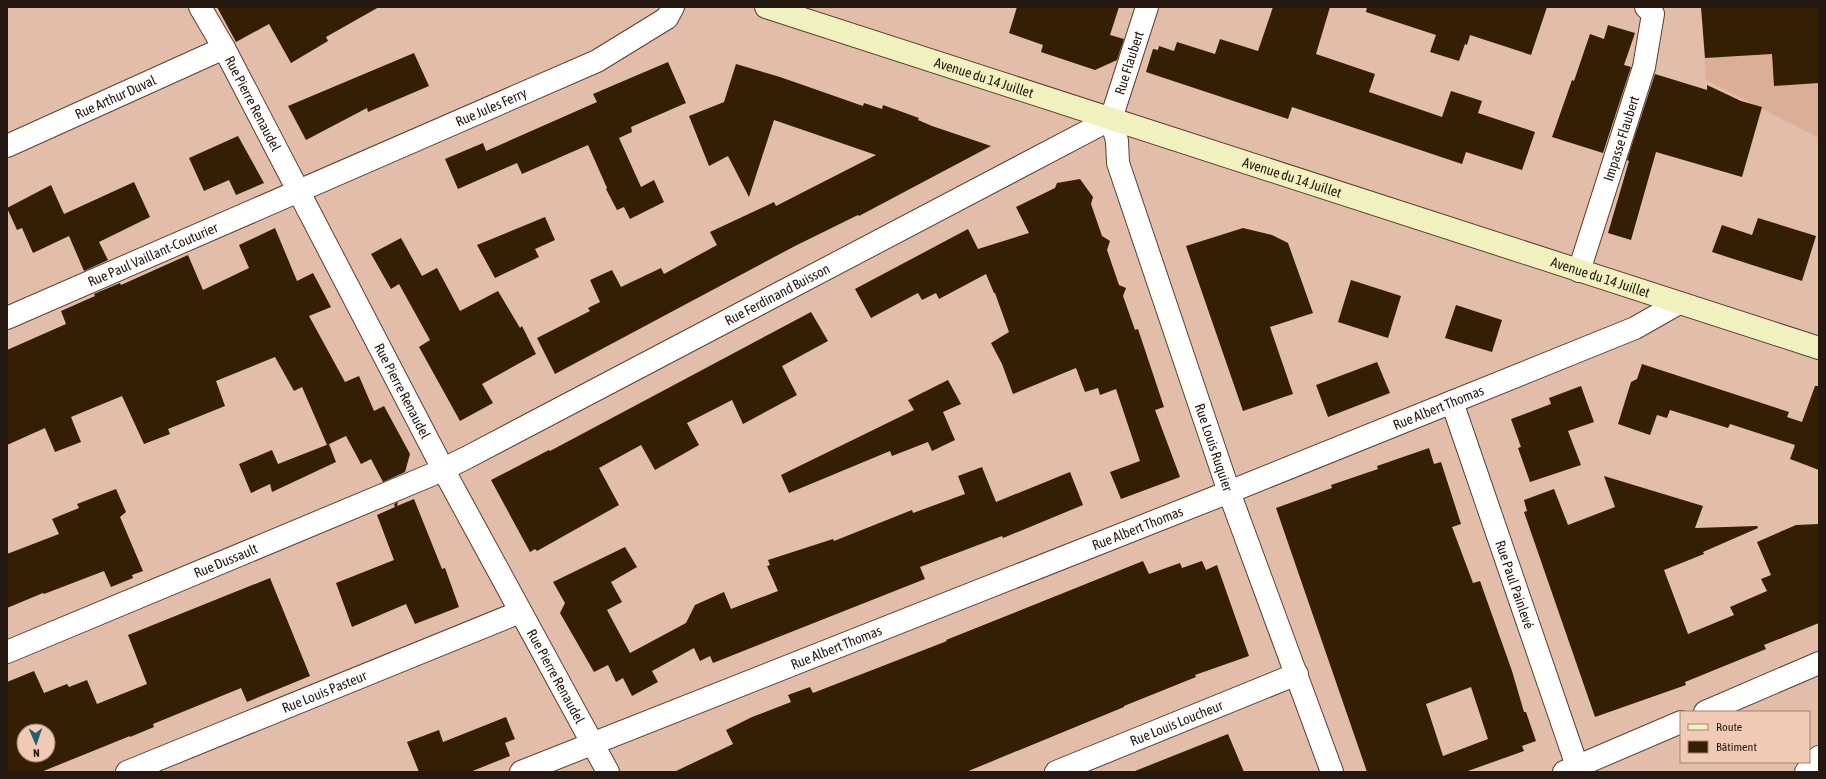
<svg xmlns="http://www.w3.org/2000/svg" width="1826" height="779" viewBox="0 0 1826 779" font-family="'Asap Condensed',sans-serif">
	<rect width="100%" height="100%" fill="#e2bda9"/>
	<path fill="#dbaf97" d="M1701,7H1819V138L1706,80Z"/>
	<g fill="#341f04" fill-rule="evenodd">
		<path d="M217,7H379L326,37L328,41L291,63L269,24L236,42Z"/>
		<path d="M1017,7H1119L1110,35L1124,39L1117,60L1095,70L1041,52L1043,45L1009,33Z"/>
		<path d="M1273,7H1330L1316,54L1375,74L1369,92L1442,117L1451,91L1482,101L1478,113L1535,132L1522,170L1466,152L1462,164L1292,107L1288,119L1146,72L1153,49L1158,50L1159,46L1174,51L1177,42L1215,54L1220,39L1258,51Z"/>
		<path d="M1367,7H1547L1531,55L1470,35L1467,45L1465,44L1459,61L1430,52L1436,35L1366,12Z"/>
		<path d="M1701,7H1819V83L1774,86L1772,54L1705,58Z"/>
		<path d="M1608,25L1635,33L1624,65L1631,67L1603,153L1552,137L1572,80L1574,81L1590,34L1604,39Z"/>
		<path d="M414,53L429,86L368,112L367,108L306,140L288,106Z"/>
		<path d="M668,62L686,103L631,127L632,132L619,138L641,187L654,180L664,202L630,219L624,207L617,210L606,189L607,188L588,145L522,174L517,163L458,189L445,159L483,143L486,151L597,102L593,94Z"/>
		<path d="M736,64L780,77L863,106L864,103L882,109L883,105L919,118L918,120L932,126L991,146L859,216L858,215L795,246L555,374L537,338L590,311L588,308L600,302L590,280L612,270L621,287L661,268L664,274L717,245L710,232L774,202L776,206L876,155L774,120L749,197L728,156L709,166L689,116L724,102Z"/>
		<path d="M1655,74L1707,90V85L1741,101L1762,107L1742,177L1656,152L1631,240L1608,233L1629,161L1627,160Z"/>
		<path d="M238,136L264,183L236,195L229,180L204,191L189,158Z"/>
		<path d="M1080,179L1093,197L1091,204L1102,236L1110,241L1107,250L1119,285L1126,288L1123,296L1135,330L1138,329L1164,407L1155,410L1180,477L1121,499L1110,472L1140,461L1116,389L1100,395L1098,388L1085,392L1076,368L1013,394L1002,364L991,343L1009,332L995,293H994L986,274L939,299L936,293L922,300L918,293L871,318L855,289L968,229L978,249L1029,233L1016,207L1055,188L1057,183Z"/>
		<path d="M134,182L150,217L99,242L108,260L84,271L69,236L33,253L22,228L17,230L7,208L51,185L64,214Z"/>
		<path d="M545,217L555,240L535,249L539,257L495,278L477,245Z"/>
		<path d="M1758,218L1816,236L1802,281L1712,252L1722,225L1752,235Z"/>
		<path d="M275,228L297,281L313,273L331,307L309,316L345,382L359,376L374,411L384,406L410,454L405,472L383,482L371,459L361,464L346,436L327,445L302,387L294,391L275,357L216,381L225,406L168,429L170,434L144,444L122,396L71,417L81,442L55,452L45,428L7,445V350L66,324L61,311L95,296L94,294L120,283L121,285L188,255L203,290L249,268L239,245Z"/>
		<path d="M1243,228L1272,235L1288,243L1313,313L1270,327L1293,394L1243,411L1186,246Z"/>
		<path d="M401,238L422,276L437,268L460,311L498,291L520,328L522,326L536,354L482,384L493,403L460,421L419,347L430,340L399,284L391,289L371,254Z"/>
		<path d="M1351,280L1401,296L1388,338L1338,322Z"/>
		<path d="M1456,305L1502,320L1492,352L1445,338Z"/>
		<path d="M811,312L828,341L782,366L797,395L743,424L732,400L687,423L699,445L655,470L641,445L599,468L619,505L537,551L535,549L530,552L491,480L549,450L550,451Z"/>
		<path d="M1377,362L1390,393L1328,417L1316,385Z"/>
		<path d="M1642,364L1789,412L1787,417L1802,422L1815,386H1819V470L1790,459L1795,445L1730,424L1728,428L1670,410L1667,418L1657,415L1650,435L1618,424L1631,382L1637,379Z"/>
		<path d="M948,380L961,404L943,412L955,440L932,451L928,442L892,456L890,451L789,493L781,475L914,410L908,400Z"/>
		<path d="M1581,386L1594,422L1568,431L1581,465L1530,482L1518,448L1521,447L1511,419L1551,404L1549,398Z"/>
		<path d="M329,444L336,462L272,492L270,484L251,493L239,464L272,450L278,464Z"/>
		<path d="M1429,448L1434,464L1441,462L1461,524L1452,527L1473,583L1480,581L1512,671L1524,712H1526L1536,741L1522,746L1524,751L1465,772H1367L1276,508L1332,488L1331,485L1378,469L1377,466ZM1471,687L1488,739L1443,756L1426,704Z"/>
		<path d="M982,467L996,502L1070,472L1083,505L1003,538L1002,536L920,567L925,579L713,663L710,656L700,661L694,648L652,671L658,682L632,696L623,678L616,682L608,665L594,672L560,613L565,603L553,582L625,547L637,567L611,582L622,602L607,610L630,653L686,623L695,605L724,592L731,609L778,591L767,566L770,565L768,560L833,539L834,541L912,510L913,513L965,494L958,476Z"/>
		<path d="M1604,476L1703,506L1695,528L1757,526L1758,528L1703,552L1704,554L1664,570L1688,634L1734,615L1730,607L1767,591L1761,579L1771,575L1757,542L1796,525L1819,524V623L1764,645L1766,649L1685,682L1686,685L1595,717L1524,512L1527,511L1524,500L1554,489L1568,525L1615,507Z"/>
		<path d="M116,489L126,512L120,517L143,571L132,575L133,578L111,587L104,571L44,594L43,593L7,608V554L59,534L52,519L79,508L77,504Z"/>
		<path d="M414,499L442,569L445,568L459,607L415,624L406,604L352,627L336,583L394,560L377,515L395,507L394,504L398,502L397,506Z"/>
		<path d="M1143,561L1149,574L1180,563L1182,568L1202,561L1206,570L1217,565L1249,656L1195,675L1196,677L1124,706V707L966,772H674L733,744L726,730L752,717L791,702L788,695L810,687L813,693L947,641L946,640Z"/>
		<path d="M270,578L310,676L247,702L241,688L153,724L154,727L130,737V736L41,772H7V682L34,671L44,693L67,684L69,687L87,680L97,704L147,684L128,635ZM24,731H48V755H24Z"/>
		<path d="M506,717L515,739L505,743L510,756L470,772H419L407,742L439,730L443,742Z"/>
		<path d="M1228,734L1244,772H1136L1135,771Z"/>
	</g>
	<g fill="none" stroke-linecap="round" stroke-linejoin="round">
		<defs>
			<g id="minor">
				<path id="s1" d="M1111,119L1117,141L1118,163L1229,492L1332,772"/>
				<path id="s2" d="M1111,119L1147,7"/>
				<path id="s3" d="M7,146L224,48"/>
				<path id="s4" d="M1579,271L1644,67L1653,14L1646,7"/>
				<path id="s5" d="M7,318L597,61L667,18L673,7"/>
				<path id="s6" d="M1452,402L1577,766"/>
				<path id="s7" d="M7,652L431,475L466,458L1111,119"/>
				<path d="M1705,712L1819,663"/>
				<path id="s8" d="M127,772L520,612"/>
				<path id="s9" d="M521,772L1229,492L1452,402L1635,328L1679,303"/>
				<path id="s10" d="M1056,772L1297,674"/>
				<path d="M1564,772L1681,722"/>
			</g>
			<g id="tertiary">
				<path id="s11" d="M200,7L224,48L443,469L608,772"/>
				<path d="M1806,772L1819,757"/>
			</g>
			<g id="secondary">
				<path id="s12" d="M766,7L1819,348"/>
			</g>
		</defs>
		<use href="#minor" stroke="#5d3f2e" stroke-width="24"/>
		<use href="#tertiary" stroke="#5d3f2e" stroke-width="24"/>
		<use href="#secondary" stroke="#5d3f2e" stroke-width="24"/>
		<use href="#minor" stroke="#fff" stroke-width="22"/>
		<use href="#tertiary" stroke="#fff" stroke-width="22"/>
		<use href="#secondary" stroke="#f1f1c0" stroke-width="22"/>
	</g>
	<g text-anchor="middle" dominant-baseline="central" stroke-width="4" stroke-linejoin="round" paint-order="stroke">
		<g font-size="14" fill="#251810" stroke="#f0cab5">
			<text stroke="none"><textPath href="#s2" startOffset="59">Rue Flaubert</textPath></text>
			<text stroke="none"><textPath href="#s12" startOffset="229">Avenue du 14 Juillet</textPath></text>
			<text stroke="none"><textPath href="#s3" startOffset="119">Rue Arthur Duval</textPath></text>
			<text stroke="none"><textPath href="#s11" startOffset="110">Rue Pierre Renaudel</textPath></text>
			<text stroke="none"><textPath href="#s5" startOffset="528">Rue Jules Ferry</textPath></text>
			<text stroke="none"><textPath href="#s4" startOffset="139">Impasse Flaubert</textPath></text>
			<text stroke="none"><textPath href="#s12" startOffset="553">Avenue du 14 Juillet</textPath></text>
			<text stroke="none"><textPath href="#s5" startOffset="159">Rue Paul Vaillant-Couturier</textPath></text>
			<text stroke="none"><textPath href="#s12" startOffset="877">Avenue du 14 Juillet</textPath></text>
			<text stroke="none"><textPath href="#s7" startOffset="850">Rue Ferdinand Buisson</textPath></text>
			<text stroke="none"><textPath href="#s11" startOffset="434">Rue Pierre Renaudel</textPath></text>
			<text stroke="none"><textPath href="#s9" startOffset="987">Rue Albert Thomas</textPath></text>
			<text stroke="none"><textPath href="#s1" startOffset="345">Rue Louis Ruquier</textPath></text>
			<text stroke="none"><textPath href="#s9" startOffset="663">Rue Albert Thomas</textPath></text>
			<text stroke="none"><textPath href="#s7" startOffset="237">Rue Dussault</textPath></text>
			<text stroke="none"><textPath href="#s6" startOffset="193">Rue Paul Painlevé</textPath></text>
			<text stroke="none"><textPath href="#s9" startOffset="339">Rue Albert Thomas</textPath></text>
			<text stroke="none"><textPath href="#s11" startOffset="758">Rue Pierre Renaudel</textPath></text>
			<text stroke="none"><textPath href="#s8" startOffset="213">Rue Louis Pasteur</textPath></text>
			<text stroke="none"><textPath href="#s10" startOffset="130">Rue Louis Loucheur</textPath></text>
		</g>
	</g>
	<rect width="1826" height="779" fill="none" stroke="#251810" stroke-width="16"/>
	<rect x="1680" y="711" width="130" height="52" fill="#f0cab5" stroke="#9f8373"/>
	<rect x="1688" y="724" width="20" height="6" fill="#f1f1c0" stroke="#9f8373"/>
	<text x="1716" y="731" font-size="12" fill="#251810">Route</text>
	<rect x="1688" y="741" width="20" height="12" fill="#341f04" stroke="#9f8373"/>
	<text x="1716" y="751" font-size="12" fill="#251810">Bâtiment</text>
	<g transform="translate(36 743) rotate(178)"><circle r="19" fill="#f0cab5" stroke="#9f8373"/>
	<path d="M0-3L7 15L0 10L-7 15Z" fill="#245d76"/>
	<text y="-6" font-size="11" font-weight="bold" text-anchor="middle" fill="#251810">N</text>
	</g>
</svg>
